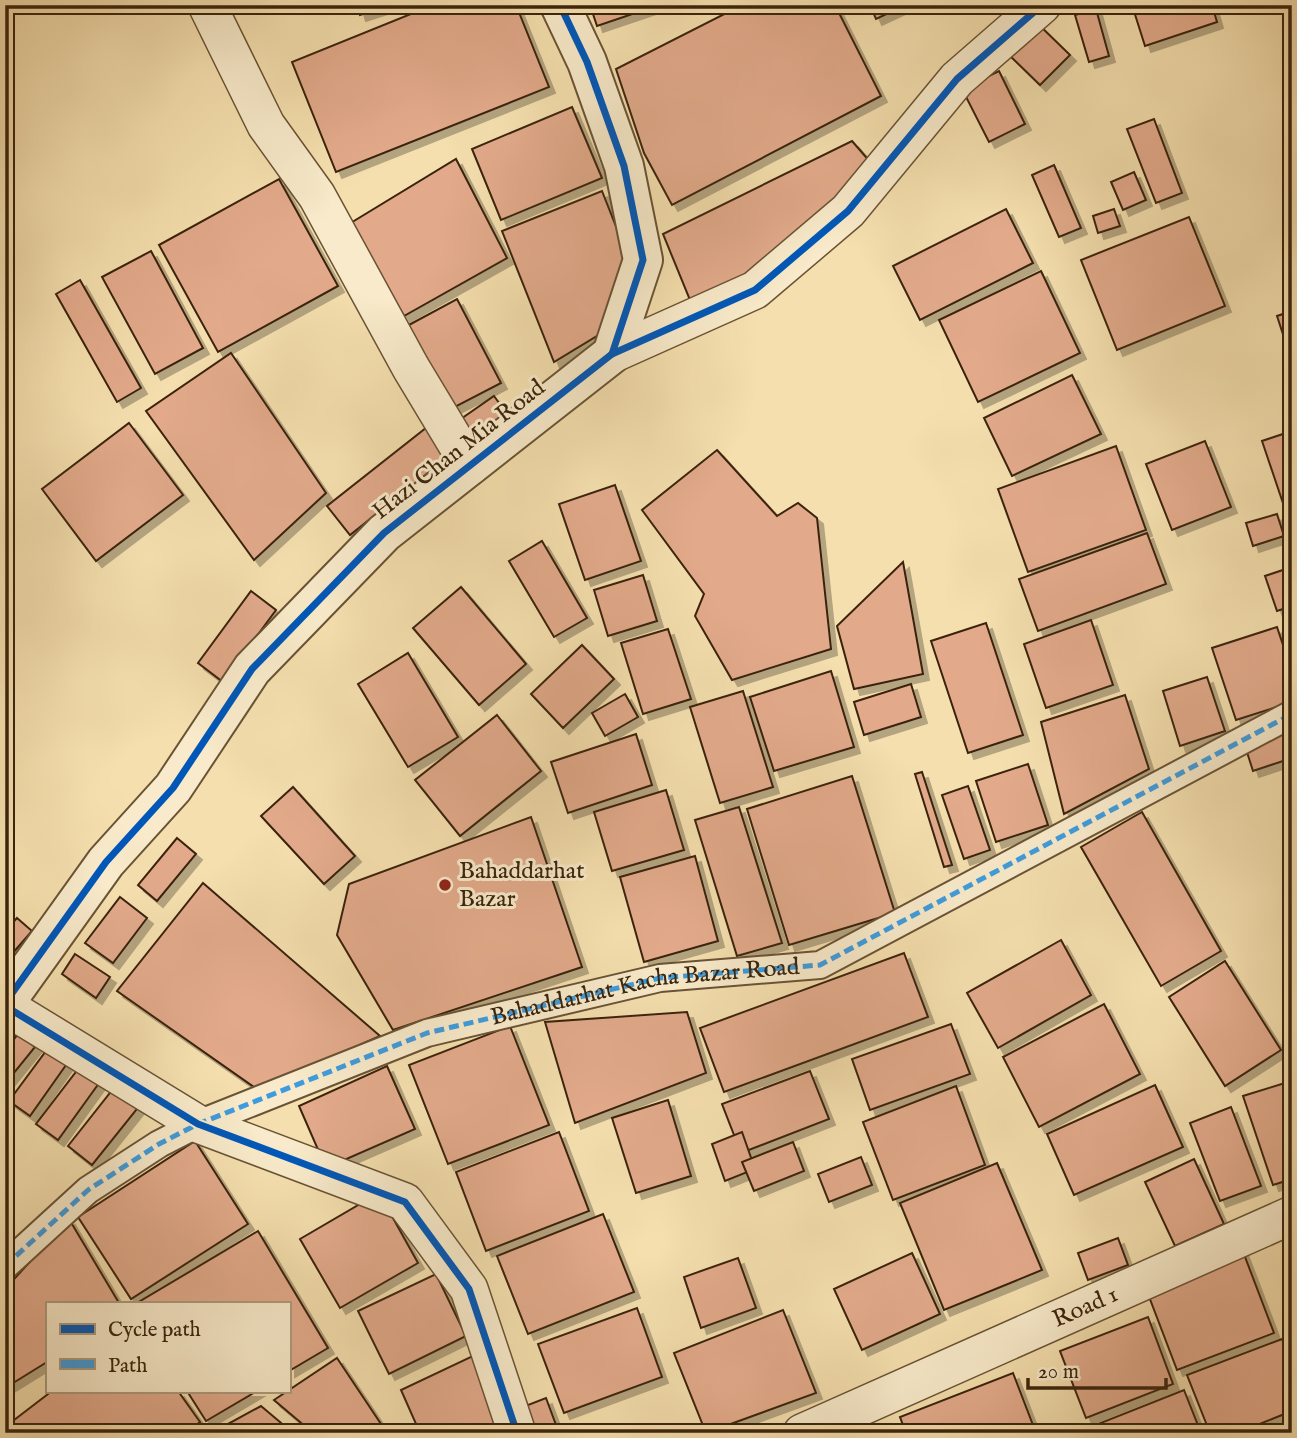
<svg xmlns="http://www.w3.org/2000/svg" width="1297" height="1438" viewBox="0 0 1297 1438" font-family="'IM FELL English',serif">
	<defs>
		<filter id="shadow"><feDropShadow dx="6" dy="6" stdDeviation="0" flood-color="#0004"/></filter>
	</defs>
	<rect width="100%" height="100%" fill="#f5dfae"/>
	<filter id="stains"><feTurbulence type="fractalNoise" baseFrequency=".00286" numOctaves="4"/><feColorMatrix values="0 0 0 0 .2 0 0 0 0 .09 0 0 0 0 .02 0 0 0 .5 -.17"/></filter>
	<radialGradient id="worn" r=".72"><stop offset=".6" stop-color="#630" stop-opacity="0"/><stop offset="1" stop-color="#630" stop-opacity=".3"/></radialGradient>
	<g fill="#e2aa8b" stroke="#3a240d" stroke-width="2" filter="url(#shadow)">
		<path d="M357,5H391L360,15Z"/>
		<path d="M433,5H516L549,87L336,172L292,62Z"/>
		<path d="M590,5H659L597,26Z"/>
		<path d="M742,5H835L881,96L672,205L644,153L616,69Z"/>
		<path d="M870,5H906L876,19Z"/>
		<path d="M1132,5H1212L1217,22L1145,46Z"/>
		<path d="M1096,9L1109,56L1089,62L1075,15Z"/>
		<path d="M1035,21L1070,55L1040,85L1006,52Z"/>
		<path d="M999,71L1025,124L989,142L962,89Z"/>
		<path d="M572,107L602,178L501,220L472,149Z"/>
		<path d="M1154,119L1182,193L1156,203L1127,129Z"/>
		<path d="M852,141L872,164L747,281L692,305L663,234Z"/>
		<path d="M456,159L507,258L404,316L349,224Z"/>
		<path d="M1054,165L1081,228L1059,237L1032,175Z"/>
		<path d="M1134,172L1146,200L1123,210L1111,182Z"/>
		<path d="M279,179L338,286L218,352L159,245Z"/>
		<path d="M602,191L628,257L605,331L554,362L502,231Z"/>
		<path d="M1006,209L1033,263L920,320L893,266Z"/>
		<path d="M1114,209L1120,226L1098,233L1093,216Z"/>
		<path d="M1189,217L1225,306L1117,350L1081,260Z"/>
		<path d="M151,251L203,348L155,374L102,277Z"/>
		<path d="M1041,271L1080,353L978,402L939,320Z"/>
		<path d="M80,280L141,388L117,402L56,294Z"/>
		<path d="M457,299L501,383L451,409L407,326Z"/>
		<path d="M1292,311V362L1277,316Z"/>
		<path d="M231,353L326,493L254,560L146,411Z"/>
		<path d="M1072,375L1101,434L1012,476L984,418Z"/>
		<path d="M494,396L510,418L474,443L458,421Z"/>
		<path d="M129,423L183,495L96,561L42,489Z"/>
		<path d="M431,424L453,453L350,535L327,506Z"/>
		<path d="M1292,431V514L1287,515L1262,441Z"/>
		<path d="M1205,441L1231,507L1172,530L1146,464Z"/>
		<path d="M1116,446L1146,530L1028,572L998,489Z"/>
		<path d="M717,450L777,516L798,503L817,518L831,649L732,680L695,616L704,594L642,510Z"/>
		<path d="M615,485L641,561L585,580L559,504Z"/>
		<path d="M1277,514L1284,536L1253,546L1246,523Z"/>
		<path d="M1147,533L1166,584L1038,631L1019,579Z"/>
		<path d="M542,541L587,618L554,637L509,561Z"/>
		<path d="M903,562L923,674L854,689L837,626Z"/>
		<path d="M1292,567V606L1277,611L1265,576Z"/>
		<path d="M643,575L657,621L608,636L594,590Z"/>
		<path d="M461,587L526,664L479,705L413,628Z"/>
		<path d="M251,591L276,610L223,682L198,663Z"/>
		<path d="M1091,620L1113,685L1046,708L1024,644Z"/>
		<path d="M986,623L1023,735L968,753L931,641Z"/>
		<path d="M1277,627L1292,672V702L1236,720L1212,648Z"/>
		<path d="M668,629L691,699L643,714L621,643Z"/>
		<path d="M582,645L614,679L563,728L531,694Z"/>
		<path d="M408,653L458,737L408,767L358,684Z"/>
		<path d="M831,671L854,747L774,771L750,697Z"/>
		<path d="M1207,677L1225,731L1180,746L1163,691Z"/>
		<path d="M911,684L921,717L864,735L854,702Z"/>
		<path d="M743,691L773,787L720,803L690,707Z"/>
		<path d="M625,694L638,717L605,736L592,713Z"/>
		<path d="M1125,695L1149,769L1064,814L1041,722Z"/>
		<path d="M497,715L541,771L460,836L415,780Z"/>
		<path d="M1292,730V758L1253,771L1245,746Z"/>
		<path d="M636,734L652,785L568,813L551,762Z"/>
		<path d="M1028,764L1048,825L996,842L976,781Z"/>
		<path d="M922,772L952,865L944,867L915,774Z"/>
		<path d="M852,776L895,913L789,945L747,809Z"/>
		<path d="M968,786L990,850L964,859L942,795Z"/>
		<path d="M293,787L355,856L324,884L261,816Z"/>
		<path d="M666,790L684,850L612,871L594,812Z"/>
		<path d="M739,807L782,943L737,956L695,820Z"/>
		<path d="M1142,812L1221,951L1161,986L1081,847Z"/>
		<path d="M531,817L582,967L393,1030L337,935L349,884Z"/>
		<path d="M177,838L196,854L157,901L138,885Z"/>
		<path d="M695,856L718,941L644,962L620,877Z"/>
		<path d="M203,883L380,1036L258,1090L117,991Z"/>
		<path d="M120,897L147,918L113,963L85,943Z"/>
		<path d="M17,918L32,931L5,962V931Z"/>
		<path d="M1061,940L1091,995L998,1048L967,993Z"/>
		<path d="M904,953L928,1017L724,1092L700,1028Z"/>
		<path d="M75,954L110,977L96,998L62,974Z"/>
		<path d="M1225,961L1281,1050L1225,1086L1169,997Z"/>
		<path d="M1104,1004L1140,1074L1039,1127L1003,1057Z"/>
		<path d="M687,1012L706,1073L575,1123L545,1022Z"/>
		<path d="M951,1024L970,1074L870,1110L852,1059Z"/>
		<path d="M510,1026L549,1125L448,1164L409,1065Z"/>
		<path d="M18,1034L35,1047L5,1084V1050Z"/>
		<path d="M46,1051L66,1065L30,1116L9,1101Z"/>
		<path d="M82,1064L102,1079L58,1140L36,1124Z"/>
		<path d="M387,1066L415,1129L326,1168L299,1106Z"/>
		<path d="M810,1071L829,1119L741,1153L722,1104Z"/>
		<path d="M1285,1083L1292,1103V1179L1273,1185L1243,1096Z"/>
		<path d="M117,1084L141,1104L92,1165L68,1146Z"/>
		<path d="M1155,1085L1183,1147L1074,1195L1047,1134Z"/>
		<path d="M956,1086L985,1165L893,1200L863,1122Z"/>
		<path d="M668,1100L691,1176L636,1193L612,1118Z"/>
		<path d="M1231,1107L1261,1186L1220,1201L1190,1123Z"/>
		<path d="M559,1132L589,1211L486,1251L456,1172Z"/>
		<path d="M742,1132L755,1169L725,1181L712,1144Z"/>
		<path d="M195,1141L248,1224L131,1299L78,1217Z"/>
		<path d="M793,1142L804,1171L754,1191L742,1162Z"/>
		<path d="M861,1157L872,1185L829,1202L818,1174Z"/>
		<path d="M1194,1159L1224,1224L1175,1246L1145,1182Z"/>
		<path d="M997,1163L1042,1270L944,1310L900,1203Z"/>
		<path d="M379,1193L418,1263L340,1308L300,1239Z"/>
		<path d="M603,1214L634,1292L528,1334L497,1256Z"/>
		<path d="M69,1219L119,1303H47V1362L5,1388V1289Z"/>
		<path d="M258,1231L328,1348L289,1371V1303H137Z"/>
		<path d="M1118,1238L1128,1265L1088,1280L1078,1253Z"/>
		<path d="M1242,1249L1274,1333L1177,1370L1145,1286Z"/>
		<path d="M912,1253L940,1314L862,1350L834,1289Z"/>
		<path d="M738,1258L756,1308L701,1328L684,1277Z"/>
		<path d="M436,1274L466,1336L389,1374L358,1311Z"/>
		<path d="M637,1308L662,1377L564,1413L538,1344Z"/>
		<path d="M783,1310L816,1393L706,1433L674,1353Z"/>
		<path d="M1148,1317L1173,1384L1086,1418L1060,1351Z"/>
		<path d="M1282,1339L1292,1364V1411L1237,1433H1210L1187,1375Z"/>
		<path d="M477,1354L513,1432L420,1433L401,1390Z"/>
		<path d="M337,1358L387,1433H313L274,1400Z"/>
		<path d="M1013,1373L1036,1433H906L900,1417Z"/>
		<path d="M1184,1390L1201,1433H1095L1093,1426Z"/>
		<path d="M52,1391H178L200,1422L185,1433H5V1427Z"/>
		<path d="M187,1391H257L206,1421Z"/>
		<path d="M546,1398L559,1433H524L515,1410Z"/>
		<path d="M261,1406L293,1433H221L217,1430Z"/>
	</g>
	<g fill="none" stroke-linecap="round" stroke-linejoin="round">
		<defs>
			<g id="pedestrian">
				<path id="s1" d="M5,1266L88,1190L159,1144L198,1124L427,1033L660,978L820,965L1292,714"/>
			</g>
			<g id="minor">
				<path d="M207,5L266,125L317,196L411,368L470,466"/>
				<path d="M612,354L755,290L848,211L957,79L1042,5"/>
				<path d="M5,1006L198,1124L405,1202L469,1289L517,1433"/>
				<path id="s2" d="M802,1433L1292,1215"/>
			</g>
			<path id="tertiary" d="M5,1003L106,862L173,788L252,669L384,533L612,354L643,260L624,166L587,62L560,5"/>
		</defs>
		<use href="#pedestrian" stroke="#695335" stroke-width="30"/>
		<use href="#minor" stroke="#695335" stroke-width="40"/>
		<use href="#tertiary" stroke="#695335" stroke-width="42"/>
		<use href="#pedestrian" stroke="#f8eaca" stroke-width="26"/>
		<use href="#minor" stroke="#f8eaca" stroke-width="37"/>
		<use href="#tertiary" stroke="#f8eaca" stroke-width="38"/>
		<path stroke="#3e9cde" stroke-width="5" stroke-dasharray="10 5" stroke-linecap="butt" d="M5,1266L88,1190L159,1144L198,1124L427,1033L660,978L820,965L1292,714"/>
		<defs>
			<g id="cycleway">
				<path d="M612,354L755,290L848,211L957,79L1042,5"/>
				<path d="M5,1003L106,862L173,788L252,669L384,533L612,354L643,260L624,166L587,62L560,5"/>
				<path d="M5,1006L198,1124L405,1202L469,1289L517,1433"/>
			</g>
		</defs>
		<use href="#cycleway" stroke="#f8eaca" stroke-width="11"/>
		<use href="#cycleway" stroke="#0057b8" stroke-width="7"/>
	</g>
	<circle fill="#8f2418" stroke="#f8eaca" stroke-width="2.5" cx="445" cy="885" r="7"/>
	<g text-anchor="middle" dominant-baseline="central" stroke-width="6" stroke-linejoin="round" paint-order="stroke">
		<g font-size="24" fill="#3a240d" stroke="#f8eaca">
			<text transform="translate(459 450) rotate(-38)">Hazi Chan Mia Road</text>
			<text stroke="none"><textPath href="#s1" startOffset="710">Bahaddarhat Kacha Bazar Road</textPath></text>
			<text stroke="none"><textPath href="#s2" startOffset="310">Road 1</textPath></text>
		</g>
		<g font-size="24" fill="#3a240d" stroke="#f8eaca" text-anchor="start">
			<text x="459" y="871">Bahaddarhat<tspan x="459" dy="28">Bazar</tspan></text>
		</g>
	</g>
	<rect width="1297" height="1438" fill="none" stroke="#f5dfae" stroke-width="28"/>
	<rect x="7" y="7" width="1283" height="1424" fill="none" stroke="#3a240d" stroke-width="3.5"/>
	<rect x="14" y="14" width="1269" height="1410" fill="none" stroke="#3a240d" stroke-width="2"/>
	<rect x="46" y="1302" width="245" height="91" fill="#f8eaca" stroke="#ac9b7e" stroke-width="2"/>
	<rect x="60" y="1324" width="35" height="10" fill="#0057b8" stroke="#ac9b7e" stroke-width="2"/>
	<text x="108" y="1336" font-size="21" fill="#3a240d">Cycle path</text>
	<rect x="60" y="1359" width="35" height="10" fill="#3e9cde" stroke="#ac9b7e" stroke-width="2"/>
	<text x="108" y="1372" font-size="21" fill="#3a240d">Path</text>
	<path d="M1028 1378v10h138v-10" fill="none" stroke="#3a240d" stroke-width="3.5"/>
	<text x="1038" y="1378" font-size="21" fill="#3a240d" stroke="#f8eaca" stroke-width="5" paint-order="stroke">20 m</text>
	<rect width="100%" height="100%" filter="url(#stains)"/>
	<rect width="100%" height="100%" fill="url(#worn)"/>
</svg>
